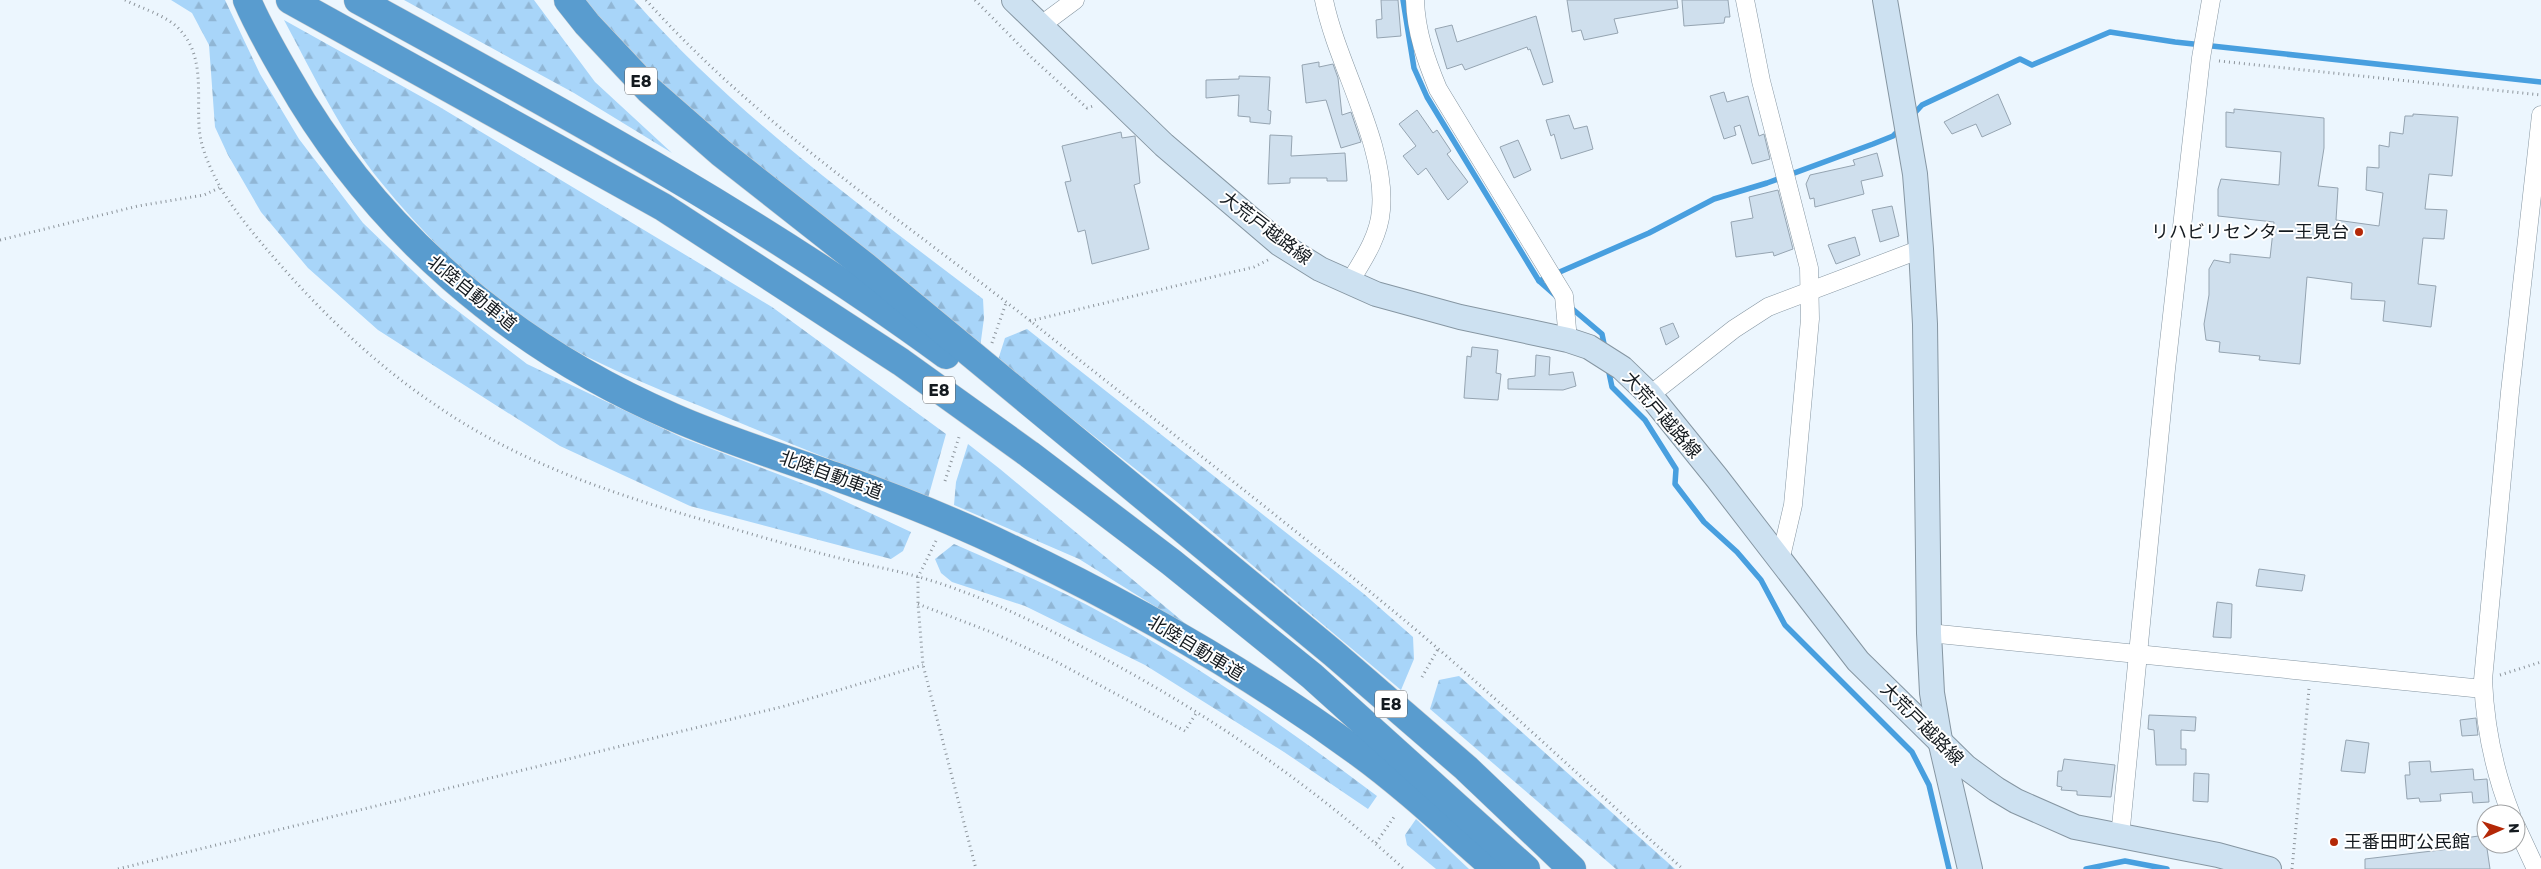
<svg xmlns="http://www.w3.org/2000/svg" width="2541" height="869" viewBox="0 0 2541 869" font-family="Rubik,'Noto Sans JP',sans-serif">
	<defs>
		<pattern id="forest-firs" width="22" height="20" patternUnits="userSpaceOnUse" patternTransform="scale(1.25)"><rect width="22" height="20" fill="#a8d5f9"/><path d="M5 1l3.5 6h-7zM16 11l3.5 6h-7z" fill="#90b6d5"/></pattern>
	</defs>
	<rect width="100%" height="100%" fill="#ecf6fe"/>
	<g fill="url(#forest-firs)">
		<path d="M171,0H225L260,74L299,139L363,223L441,298L527,364L683,438L825,492L911,532L903,551L891,559L690,506L560,446L378,330L308,268L261,212L228,155L215,127L209,45L192,13Z"/>
		<path d="M404,0H534L595,82L672,153L574,93Z"/>
		<path d="M581,0H634C736,116 861,206 983,299L984,318L980,348L656,83Z"/>
		<path d="M284,20L438,106L772,307L946,434L928,498C852,468 775,438 700,406C650,386 599,365 552,338C487,299 428,240 380,181C341,133 313,74 284,20Z"/>
		<path d="M1027,329L1364,594L1413,637L1414,659L1401,690L1177,502L998,360L1005,338Z"/>
		<path d="M968,444L1000,469L1193,630L1079,559L954,505L956,482Z"/>
		<path d="M954,544C999,564 1045,583 1089,606C1191,659 1285,727 1377,796L1368,809L1284,752L1145,665L1025,606L952,582L941,573L935,559Z"/>
		<path d="M1459,676L1675,869H1616L1430,709L1439,680Z"/>
		<path d="M1416,819L1469,869H1436L1407,845L1405,835Z"/>
	</g>
	<g fill="none" stroke-linecap="round" stroke-linejoin="round">
		<g stroke="#489fdf" stroke-width="5.5">
			<path d="M1403,0L1414,68L1427,97L1539,281L1556,296"/>
			<path d="M1911,117L1922,105L2020,59L2032,65L2110,32L2175,42L2541,82"/>
			<path d="M1539,281L1649,233L1714,199L1767,183L1873,144L1893,136L1900,129"/>
			<path d="M1569,306L1602,334L1605,349"/>
			<path d="M1608,368L1612,387L1645,420L1676,469L1675,484L1704,522L1737,552L1761,580L1785,625L1912,752L1929,785L1949,869"/>
			<path d="M2086,869L2125,861L2167,869"/>
		</g>
	</g>
	<g fill="#cfdfed" stroke="#95a4b1">
		<path d="M1381,0H1398L1401,36L1377,38L1376,20L1382,19Z"/>
		<path d="M1567,0H1677L1678,8L1614,19L1618,33L1584,40L1581,30L1572,32Z"/>
		<path d="M1682,0H1728L1730,17H1725L1724,23L1684,26Z"/>
		<path d="M1536,16L1553,82L1543,85L1530,49L1528,50L1527,47L1465,70L1462,64L1447,69L1435,29L1452,25L1457,42Z"/>
		<path d="M1319,62V67L1333,64L1338,78L1342,115L1351,112L1361,142L1341,148L1326,100L1306,103L1302,65Z"/>
		<path d="M1239,76L1270,77L1268,110L1271,111L1270,124L1250,122V117L1238,116L1239,95L1206,98V80L1239,79Z"/>
		<path d="M1724,92L1727,102L1748,96L1759,136L1764,134L1770,159L1752,164L1740,125L1734,127L1736,135L1724,139L1710,96Z"/>
		<path d="M1998,94L2011,124L1982,137L1976,124L1952,134L1944,122Z"/>
		<path d="M2234,109L2324,118V148L2318,186L2338,188L2336,220L2379,226L2383,193L2366,190L2367,167L2379,168V145L2389,147L2390,132L2403,134L2405,116H2413V114L2458,117L2452,176L2429,174L2425,209L2447,210L2444,239L2423,238L2418,284L2436,286L2431,327L2383,321L2385,301L2351,299L2352,283L2307,277L2300,364L2259,360L2260,356L2219,352L2220,342L2206,340L2204,324L2209,295V269L2214,260L2230,263V254L2270,258L2274,222L2218,216V189L2221,179L2279,185L2281,152L2226,147V112L2234,113Z"/>
		<path d="M1417,110L1433,133L1437,130L1451,151L1447,154L1468,182L1448,200L1426,168L1418,175L1403,156L1416,146L1399,124Z"/>
		<path d="M1569,115L1574,129L1587,126L1593,149L1561,159L1554,134L1551,136L1546,120Z"/>
		<path d="M1121,132L1122,138L1135,136L1140,183L1134,185L1149,249L1092,264L1085,230L1078,232L1065,182L1071,181L1062,146Z"/>
		<path d="M1270,135L1292,136L1291,156L1345,153L1347,181H1327V178H1290V183L1268,184Z"/>
		<path d="M1518,140L1531,170L1514,178L1500,147Z"/>
		<path d="M1877,153L1883,176L1861,181L1864,194L1815,207L1814,198L1810,199L1806,184L1810,175L1855,165L1853,160Z"/>
		<path d="M1778,190L1793,249L1774,256L1773,252L1736,257L1731,222L1753,218L1749,197Z"/>
		<path d="M1892,206L1899,236L1880,242L1872,210Z"/>
		<path d="M1855,237L1860,255L1836,264L1828,245Z"/>
		<path d="M1673,323L1679,337L1666,345L1660,328Z"/>
		<path d="M1472,347L1498,350L1496,373L1501,374L1498,400L1464,398L1467,356L1471,357Z"/>
		<path d="M1536,355L1550,357L1549,375L1573,372L1576,386L1563,390L1508,389V379L1535,376Z"/>
		<path d="M2259,569L2305,575L2302,591L2256,586Z"/>
		<path d="M2217,602L2232,604L2231,638L2213,637Z"/>
		<path d="M2149,715L2196,717L2195,731L2181,730V749H2186V765H2156L2154,730L2148,729Z"/>
		<path d="M2476,718L2478,735L2462,736L2460,720Z"/>
		<path d="M2346,740L2369,743L2365,773L2341,771Z"/>
		<path d="M2064,759L2115,765L2111,797L2077,795V791L2061,790L2062,787L2057,786L2058,771H2062Z"/>
		<path d="M2430,761L2431,772L2473,769L2474,780L2487,779L2489,802L2473,803L2472,792L2440,794L2441,801L2420,802L2419,798L2407,799L2405,775H2410L2409,762Z"/>
		<path d="M2194,773L2209,774L2208,802L2193,801Z"/>
		<path d="M2465,834V838L2485,835L2490,869H2365V859L2449,849L2447,837Z"/>
	</g>
	<g fill="none" stroke-linecap="round" stroke-linejoin="round">
		<defs>
			<g id="street">
				<path d="M1324,0C1337,65 1387,145 1381,210C1379,237 1363,260 1349,283"/>
				<path d="M1415,0C1416,32 1426,60 1438,89L1564,296L1568,340"/>
				<path d="M1745,0L1761,81L1809,268L1810,319L1793,505L1780,561"/>
				<path d="M1040,26L1075,0"/>
				<path d="M1650,395L1734,329L1768,307L1921,249"/>
				<path d="M1929,633L2483,689"/>
				<path d="M2511,814C2494,771 2485,725 2483,680L2510,392L2541,115"/>
				<path d="M2516,826L2536,869"/>
				<path d="M2120,837L2166,369L2201,58L2211,0"/>
			</g>
			<g id="secondary">
				<path d="M1014,0L1164,145L1280,244L1320,269L1376,294L1460,317L1568,340L1589,347L1622,368L1650,395L1717,478L1858,661L1966,767L1996,789L2016,801L2075,827L2218,855L2269,869"/>
				<path d="M1885,0L1915,174L1921,249L1925,324L1929,633L1932,693L1940,740L1970,869"/>
			</g>
			<g id="highway">
				<path d="M247,0C258,26 273,52 287,76C374,230 511,347 673,417C725,440 781,457 834,476C893,497 952,520 1008,547C1130,605 1250,673 1359,753C1407,788 1451,830 1496,869"/>
				<path d="M290,0L663,207L901,362L1029,454L1171,562L1312,676L1526,869"/>
				<path d="M358,0C559,110 761,219 946,355"/>
				<path d="M568,0L587,24L649,90L721,153L866,267L1333,653L1466,768L1572,869"/>
			</g>
		</defs>
		<use href="#street" stroke="#8696a2" stroke-width="19"/>
		<use href="#secondary" stroke="#8696a2" stroke-width="26"/>
		<use href="#highway" stroke="#d0d1d2" stroke-width="29"/>
		<g stroke="#8c949b" stroke-width="3" stroke-dasharray="1 4" stroke-linecap="butt">
			<path d="M125,0C141,8 162,14 176,26C205,52 197,91 199,126C200,147 210,168 220,187C234,210 252,232 269,252C318,309 374,364 437,406C521,464 616,495 714,523C758,536 802,549 847,560C871,566 895,570 919,577C979,594 1035,622 1090,651C1204,711 1310,783 1404,869"/>
			<path d="M646,0C761,129 908,223 1043,331C1165,428 1289,524 1409,624C1503,703 1592,788 1683,869"/>
			<path d="M975,0L1032,58L1087,108L1093,106"/>
			<path d="M2219,61L2541,95"/>
			<path d="M0,240L138,206L204,195L221,187"/>
			<path d="M1030,321L1254,267L1268,260"/>
			<path d="M992,343L1006,303"/>
			<path d="M945,481L960,434"/>
			<path d="M936,541L918,577V604L923,665L976,869"/>
			<path d="M918,604L991,632L1053,660L1185,731L1197,712"/>
			<path d="M2500,675L2541,662"/>
			<path d="M1422,677L1438,649"/>
			<path d="M1376,843L1394,817"/>
			<path d="M118,869L785,706L923,665"/>
			<path d="M2292,869L2309,689"/>
		</g>
		<use href="#street" stroke="#fff" stroke-width="18"/>
		<use href="#secondary" stroke="#cde1f1" stroke-width="24"/>
		<use href="#highway" stroke="#599ccf" stroke-width="28"/>
	</g>
	<g fill="#b42807" stroke="#fff" stroke-width="2">
		<circle cx="2359" cy="232" r="5"/>
		<circle cx="2334" cy="842" r="5"/>
	</g>
	<g text-anchor="middle" dominant-baseline="central" stroke-width="4" stroke-linejoin="round" paint-order="stroke">
		<g fill="#fff" stroke="#5a5f62" stroke-width="1">
			<rect x="625" y="67.5" width="32" height="27" rx="4"/>
			<rect x="923" y="376.5" width="32" height="27" rx="4"/>
			<rect x="1375" y="690.5" width="32" height="27" rx="4"/>
		</g>
		<g font-size="16" font-weight="bold" fill="#141a1f">
			<text x="641" y="81">E8</text>
			<text x="939" y="390">E8</text>
			<text x="1391" y="704">E8</text>
		</g>
		<g font-size="18" fill="#141a1f" stroke="#fff">
			<text transform="translate(1266 228) rotate(37)">大荒戸越路線</text>
			<text transform="translate(472 293) rotate(39)">北陸自動車道</text>
			<text transform="translate(1662 415) rotate(49)">大荒戸越路線</text>
			<text transform="translate(831 475) rotate(20)">北陸自動車道</text>
			<text transform="translate(1196 648) rotate(31)">北陸自動車道</text>
			<text transform="translate(1922 724) rotate(45)">大荒戸越路線</text>
		</g>
		<g font-size="18" fill="#141a1f" stroke="#fff" text-anchor="end">
			<text x="2349" y="232">リハビリセンター王見台</text>
			<text x="2344" y="842" text-anchor="start">王番田町公民館</text>
		</g>
	</g>
	<g transform="translate(2501 829) rotate(87)"><circle r="24" fill="#ffffff" stroke="#a1a3a5"/>
	<path d="M0-4L9 19L0 12L-9 19Z" fill="#b42807"/>
	<text y="-8" font-size="14" font-weight="bold" text-anchor="middle" fill="#141a1f">N</text>
	</g>
</svg>
